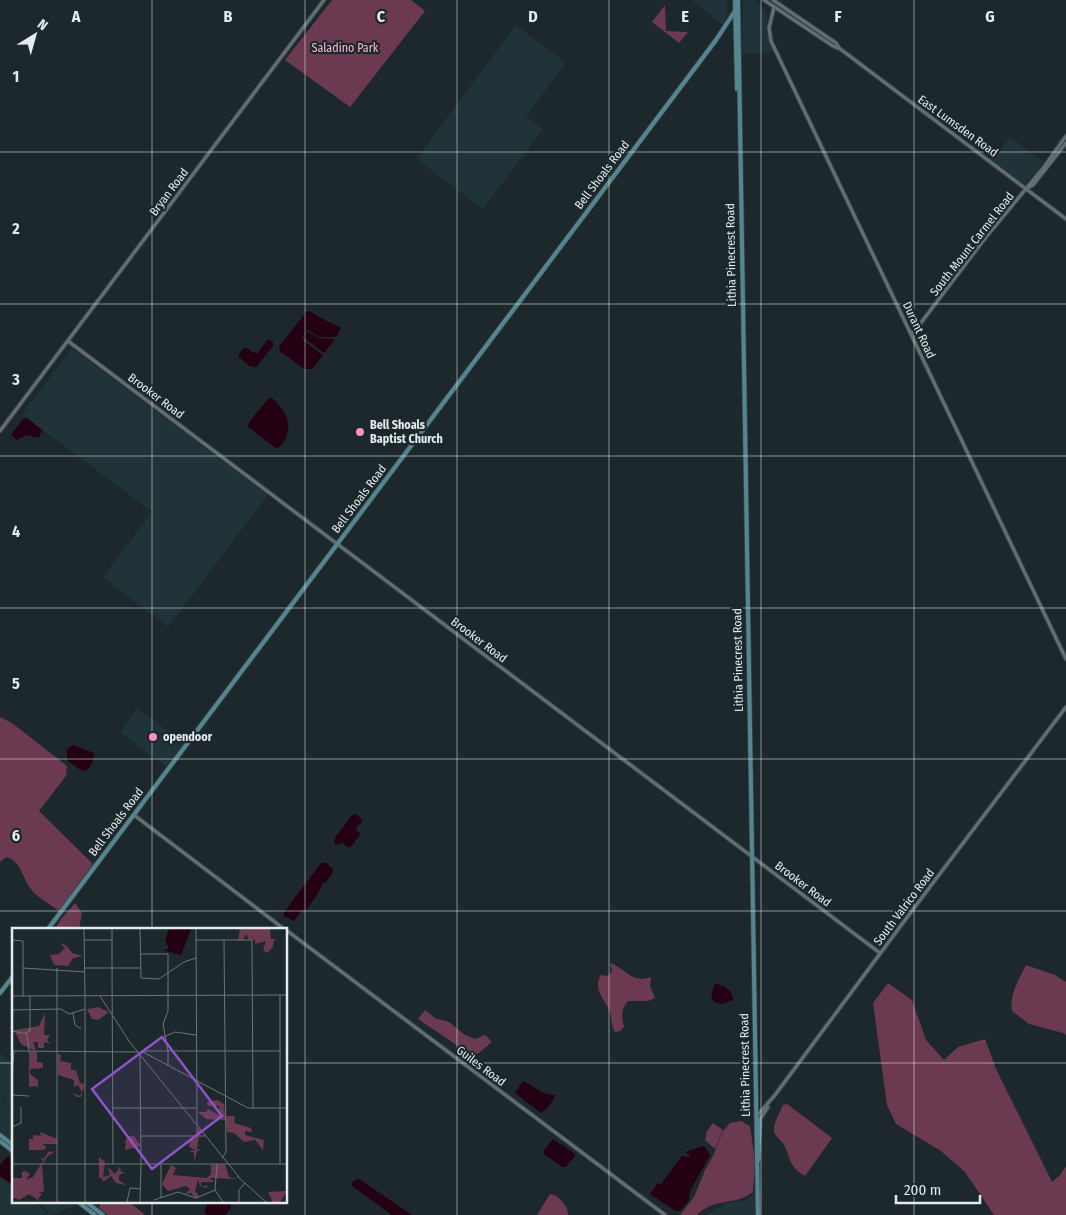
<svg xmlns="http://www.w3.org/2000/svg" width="1066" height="1215" viewBox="0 0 1066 1215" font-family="'Fira Sans Condensed',sans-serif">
	<rect width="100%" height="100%" fill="#1c282b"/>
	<g fill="#1f3338">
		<path d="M692,0H727L728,11L723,25Z"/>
		<path d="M755,0L767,12V34L775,52L742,54L743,1Z"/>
		<path d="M516,25L566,63L526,116L543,129L483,209L416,159Z"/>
		<path d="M1010,137L1044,162L1025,185L990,159L993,155H996Z"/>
		<path d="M72,348L268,495L168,627L103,577L152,512L22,414Z"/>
		<path d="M137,708L186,744L168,768L120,732Z"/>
		<path d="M0,1053L14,1064V1105L11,1107L4,1102L5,1099L0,1096Z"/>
		<path d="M0,1097L4,1100L3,1103L10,1108L14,1107V1143L0,1133Z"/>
		<path d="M0,1177L14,1187V1201H33L47,1212L41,1215H0Z"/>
		<path d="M753,1194L756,1195V1215H705L727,1203L745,1200Z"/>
		<path d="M46,1201H69L75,1206L52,1215H44L49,1212L41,1206Z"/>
	</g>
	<g fill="#6b3a51">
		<path d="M332,0H411L425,11L350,107L285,60Z"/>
		<path d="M665,5L666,31L688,32L679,43L652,22Z"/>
		<path d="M0,717L12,723L67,766L66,776L39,811L93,864L59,911C50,904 36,897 30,888C23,878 20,860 6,857L0,862Z"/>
		<path d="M75,903L82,913L79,929H55L61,919Z"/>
		<path d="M610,963C626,968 631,984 651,977L650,986L655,998L648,1001H628C621,1009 621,1017 624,1027L620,1031L615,1032C611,1026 612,1019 610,1012C605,999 592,989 601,975L608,976L612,971Z"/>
		<path d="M1026,965L1055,975L1066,982V1035L1063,1033L1029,1024L1012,1011C1009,995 1019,979 1026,965Z"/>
		<path d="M888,983L912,1000L926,1040L944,1060L958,1047L985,1039L996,1069L1052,1182L1060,1175L1066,1166V1215H994L965,1172L941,1151L896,1124L887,1105L873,1003Z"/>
		<path d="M425,1010L435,1018L449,1022L465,1035L475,1039L485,1035L492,1042L474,1057L418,1019Z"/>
		<path d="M787,1104L832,1138L805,1176C785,1165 792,1153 781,1141C778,1137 775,1136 774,1131C773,1124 780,1112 783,1105Z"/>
		<path d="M741,1121L750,1126L755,1161L753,1192C736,1206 714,1197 697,1215H680L694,1197L705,1170L713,1156L723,1131L730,1123Z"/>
		<path d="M713,1123L723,1130L715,1149L705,1140L707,1131Z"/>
		<path d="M550,1194C560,1196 568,1206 568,1215H537Z"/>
		<path d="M101,1201H128L145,1215H108L99,1208Z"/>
	</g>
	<g fill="#240013">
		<path d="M310,311L319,317L341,328L336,337H319L308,330L302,338L305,342L323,355L312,369H304L280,351L279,347L306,312Z"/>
		<path d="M308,332L319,338L335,339L324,353L303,337Z"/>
		<path d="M268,339L273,342V346L256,367L249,366L239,357V354L243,348H247L252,352L258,353Z"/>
		<path d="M272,398C285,410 293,423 285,440C282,445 281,447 276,448L248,427L249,422L268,399Z"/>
		<path d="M27,418L42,430L39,438L26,435L17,440L11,435L23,419Z"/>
		<path d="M73,745L94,753C93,761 93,766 85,771L79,769L67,760V749Z"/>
		<path d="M356,814L362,820V823L358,825L356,828L357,832L361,833L351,847H348L342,843L337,845L334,843L335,838L352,815Z"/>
		<path d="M321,863H326L333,869V872L326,882L323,883L317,895L306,910H302L294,921L284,916V912Z"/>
		<path d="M715,984C724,984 733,991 733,1000L722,1004L714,1002L711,995Z"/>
		<path d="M523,1081C535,1086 541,1095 555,1095C554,1101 546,1110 541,1113L515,1093Z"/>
		<path d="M553,1139L575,1154V1156L566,1167H562L544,1154V1150Z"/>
		<path d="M704,1146L710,1155L690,1191L689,1200L680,1211H675L650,1194L658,1183L661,1184L682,1156L688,1157L690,1155L686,1153L687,1151Z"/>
		<path d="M8,1156L14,1161V1186L0,1176V1165Z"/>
		<path d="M359,1179L412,1215H392L352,1186V1183L355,1180Z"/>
		<path d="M209,1201H229L231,1208L225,1215H207L204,1212Z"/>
	</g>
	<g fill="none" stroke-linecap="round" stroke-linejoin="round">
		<defs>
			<g id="tertiary">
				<path d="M764,0L833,46L838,48"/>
				<path d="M773,0L836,43L839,48L1066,219"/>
				<path d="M774,7L769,28L771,41L1066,659"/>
				<path d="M1027,188L1033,185L1066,143"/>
				<path d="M911,333L917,328L986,237L1044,167L1066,136"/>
				<path d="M68,341L880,953"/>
				<path d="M0,431L324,0"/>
				<path d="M134,815L284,929"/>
				<path d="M286,930L665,1215"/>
				<path d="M757,1116L775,1095L914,908L1066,707"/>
				<path d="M760,1119L768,1107"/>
			</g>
			<g id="secondary">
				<path d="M735,0L737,89"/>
				<path d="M738,0L758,1215"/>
				<path d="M48,929L716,40L735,11"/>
				<path d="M0,993L14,975"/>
				<path d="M0,1135L14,1146"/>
				<path d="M0,1141L14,1152"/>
				<path d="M758,1161L760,1119"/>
				<path d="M77,1201L95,1215"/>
				<path d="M85,1201L103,1215"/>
			</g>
		</defs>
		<use href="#tertiary" stroke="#3b4547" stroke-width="5"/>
		<use href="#secondary" stroke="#3b4547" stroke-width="5.5"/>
		<use href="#tertiary" stroke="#626f73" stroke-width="3"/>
		<use href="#secondary" stroke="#548691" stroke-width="4"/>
	</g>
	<path fill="none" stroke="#e3ebed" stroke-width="1" stroke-opacity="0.55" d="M152,0V929M305,0V1215M457,0V1215M609,0V1215M761,0V1215M914,0V1215M0,152H1066M0,304H1066M0,456H1066M0,608H1066M0,759H1066M0,911H1066M0,1063H14M286,1063H1066M152,1201V1215"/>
	<g fill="#fc8fc2" stroke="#1c282b" stroke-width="2">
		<circle cx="360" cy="432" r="5"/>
		<circle cx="153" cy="737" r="5"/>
	</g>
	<g text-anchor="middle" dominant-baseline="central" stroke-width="4.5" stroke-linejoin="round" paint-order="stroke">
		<g font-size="12" fill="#fbb6d4" stroke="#1c282b">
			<text x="345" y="48">Saladino Park</text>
		</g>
		<g font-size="12" fill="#e3ebed" stroke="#1c282b">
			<text transform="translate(958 126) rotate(36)">East Lumsden Road</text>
			<text transform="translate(602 175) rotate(-53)">Bell Shoals Road</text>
			<text transform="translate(169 192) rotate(-53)">Bryan Road</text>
			<text transform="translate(972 244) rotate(-52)">South Mount Carmel Road</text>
			<text transform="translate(731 255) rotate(-91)">Lithia Pinecrest Road</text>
			<text transform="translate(919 330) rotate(65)">Durant Road</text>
			<text transform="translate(156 396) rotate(37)">Brooker Road</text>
			<text transform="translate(359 499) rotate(-53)">Bell Shoals Road</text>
			<text transform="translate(479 640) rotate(37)">Brooker Road</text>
			<text transform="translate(738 660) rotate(-91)">Lithia Pinecrest Road</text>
			<text transform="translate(116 822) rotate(-53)">Bell Shoals Road</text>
			<text transform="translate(803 884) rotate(37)">Brooker Road</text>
			<text transform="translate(904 907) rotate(-53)">South Valrico Road</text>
			<text transform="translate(745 1065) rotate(-91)">Lithia Pinecrest Road</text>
			<text transform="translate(481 1066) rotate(37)">Guiles Road</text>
		</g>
		<g font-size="12" font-weight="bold" fill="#e3ebed" stroke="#1c282b" text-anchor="start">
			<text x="370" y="425">Bell Shoals<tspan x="370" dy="14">Baptist Church</tspan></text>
			<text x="163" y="737">opendoor</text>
		</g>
	</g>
	<g transform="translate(12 928)">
		<rect width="275" height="275" fill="#1c282b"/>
		<path d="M258,1L259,11H265L262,12L261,19L255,25L251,22L254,13L243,16V12L236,11L235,6L231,12H226L228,1ZM47,15L51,16L55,18L60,25L71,28L61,30L56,38L42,37L38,27L47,26L53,20ZM86,79L97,84L86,92L80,91L75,81ZM33,85L32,107H38L35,112L38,116L32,114V120H26V114H21L24,122H21L9,116L2,102L27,98ZM17,124H25V134L31,135V140L18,141V146L26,152V162L25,158L17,159ZM46,126L49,127L48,133L59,135V142H64L68,155L73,156L69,169H65L60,165L68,168L70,164L66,157L62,159V152L46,147ZM205,172L212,176L213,188H223L222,195L239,200L240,204L233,203V207L252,212L251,222L243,212L232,214L222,205L215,204L214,192L194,191L186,184H194L196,181L207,187V178H196L195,174ZM184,198L188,202L185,221L189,222L185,223L182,235V225L177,223L184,222L177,219L178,212L184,210ZM28,204L45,211V216H31L35,220L31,222H17V211H21V207L29,208ZM115,208H122L129,218L113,222L114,215L108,216L113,215ZM44,223L36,228L30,237L32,264H27L30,266L26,271L29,274L17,266L7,272L0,269V250H10V244L13,243L18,246L14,252L21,249L31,233L28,229L32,231L36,224ZM87,229L93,234L91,249L98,247L96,239L103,246L108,239L109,244H113L107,247V252L114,257L104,255L99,248L91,254L90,250H87ZM213,236L217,249L226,251L197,250L203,254H189V258H196L195,260L188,258L186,251L183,263L187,268L183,270L179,265L173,266L178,261L174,258L156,263L150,256L159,237L164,240L161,247L195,250L199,246V237ZM275,263L268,274H261L256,264Z" fill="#6b3a51"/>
		<path d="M157,1H179L169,27L150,22L157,21L153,11Z" fill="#240013"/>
		<path fill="none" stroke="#6c7679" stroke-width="1" d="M72,1L73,69M100,1V36M128,1L129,50L147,51L172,34L184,30M184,1L185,197M0,12L11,13V68M72,12H100M184,12H240L241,180M128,26H156V83L151,96L156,123M100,36L101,236M11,40L73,44M45,40V68M73,40H128M268,67V236M0,68L275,67M88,68L117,113M73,69V274M0,82L49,81L57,86L73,81M61,85L63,97L69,101M0,103L15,106L17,123M13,105L18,103V68M152,109L163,104L184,107M116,112L227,249M0,123L127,124M130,123H269M131,124L236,180H275M128,126L129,236M156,138V121M0,148L2,123M0,167L17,168M101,180H184M0,199L9,195V179M129,208H193M210,230L214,224L212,12M0,236H227M45,236V68M149,236V270M205,236L203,262L211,274M227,236H275M225,248L254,274M142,272L166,264L184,270L203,262M45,274V236M115,274L118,260L129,261M128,274L129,236M227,274V262L233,255"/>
		<path fill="#9052c8" fill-opacity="0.15" stroke="#9052c8" stroke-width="2.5" d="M150,109L210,188L140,241L80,161Z"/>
		<rect width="275" height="275" fill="none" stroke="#e3ebed" stroke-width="2.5"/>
	</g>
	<g font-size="16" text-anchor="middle" font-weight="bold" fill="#e3ebed" stroke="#1c282b" stroke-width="4.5" stroke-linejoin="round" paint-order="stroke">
		<text x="76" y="22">A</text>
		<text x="228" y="22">B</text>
		<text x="381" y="22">C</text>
		<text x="533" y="22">D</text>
		<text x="685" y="22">E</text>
		<text x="838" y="22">F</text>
		<text x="990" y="22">G</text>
		<text x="16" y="82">1</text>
		<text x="16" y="234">2</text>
		<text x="16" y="385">3</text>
		<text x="16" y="537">4</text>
		<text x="16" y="689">5</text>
		<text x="16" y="841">6</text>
	</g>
	<g transform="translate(35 35) rotate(37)" stroke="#1c282b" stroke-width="4" paint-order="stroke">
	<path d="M0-4L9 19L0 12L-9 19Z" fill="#e3ebed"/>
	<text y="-8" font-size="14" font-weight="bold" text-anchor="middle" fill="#e3ebed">N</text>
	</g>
	<path d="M896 1195v8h84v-8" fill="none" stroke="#e3ebed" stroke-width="2.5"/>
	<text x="904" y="1195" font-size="15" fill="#e3ebed" stroke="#1c282b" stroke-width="4" paint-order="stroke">200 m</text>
</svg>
